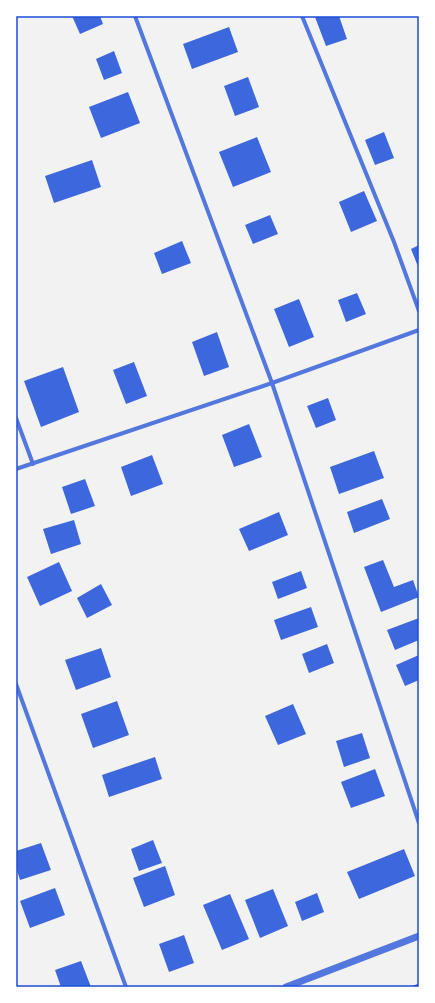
<svg xmlns="http://www.w3.org/2000/svg" width="435" height="1003" viewBox="0 0 435 1003" font-family="'IBM Plex Sans',sans-serif">
	<rect width="100%" height="100%" fill="#f2f2f2"/>
	<g fill="#3d67dc">
		<path d="M72,16H100L103,24L80,34Z"/>
		<path d="M319,16H339L347,39L326,46L315,17Z"/>
		<path d="M229,27L238,52L192,69L183,44Z"/>
		<path d="M114,51L122,73L104,80L96,59Z"/>
		<path d="M248,77L259,107L235,116L224,86Z"/>
		<path d="M128,92L140,123L101,138L89,107Z"/>
		<path d="M384,132L394,158L375,165L365,140Z"/>
		<path d="M257,137L271,172L233,187L219,152Z"/>
		<path d="M92,160L101,187L54,203L45,176Z"/>
		<path d="M364,191L377,221L351,232L339,202Z"/>
		<path d="M270,215L278,234L253,244L245,225Z"/>
		<path d="M182,241L191,263L162,274L154,253Z"/>
		<path d="M419,245V269L411,249Z"/>
		<path d="M357,293L366,314L346,322L338,300Z"/>
		<path d="M299,299L314,337L289,347L274,309Z"/>
		<path d="M217,332L229,367L204,376L192,342Z"/>
		<path d="M134,362L147,396L126,404L113,370Z"/>
		<path d="M63,367L79,412L41,427L24,381Z"/>
		<path d="M328,398L336,420L316,428L307,406Z"/>
		<path d="M249,424L262,457L234,467L222,435Z"/>
		<path d="M374,451L384,478L339,494L330,467Z"/>
		<path d="M152,455L163,484L131,496L121,467Z"/>
		<path d="M85,479L95,506L71,514L62,487Z"/>
		<path d="M382,499L390,519L354,533L347,512Z"/>
		<path d="M279,512L288,535L249,551L239,529Z"/>
		<path d="M74,520L81,544L51,554L43,529Z"/>
		<path d="M383,560L394,587L413,580L419,597L381,612L364,567Z"/>
		<path d="M59,562L72,591L40,606L27,577Z"/>
		<path d="M301,571L307,588L278,599L272,582Z"/>
		<path d="M101,584L112,605L87,618L77,598Z"/>
		<path d="M311,607L318,627L281,640L274,620Z"/>
		<path d="M419,618V640L395,650L387,630Z"/>
		<path d="M327,644L334,663L309,673L302,654Z"/>
		<path d="M101,648L111,677L76,690L65,660Z"/>
		<path d="M419,655V680L405,686L396,665Z"/>
		<path d="M117,701L129,735L93,748L81,714Z"/>
		<path d="M293,704L306,734L278,745L265,716Z"/>
		<path d="M362,733L370,758L344,767L336,741Z"/>
		<path d="M155,757L162,779L109,797L102,775Z"/>
		<path d="M375,769L385,796L351,808L341,782Z"/>
		<path d="M153,840L162,863L139,871L131,849Z"/>
		<path d="M41,843L51,870L20,880L16,867V851Z"/>
		<path d="M404,849L415,876L359,899L347,872Z"/>
		<path d="M165,866L175,895L144,907L133,878Z"/>
		<path d="M55,888L65,915L30,928L20,901Z"/>
		<path d="M273,889L288,926L260,938L245,900Z"/>
		<path d="M317,893L324,912L302,921L295,902Z"/>
		<path d="M230,894L249,939L222,950L203,905Z"/>
		<path d="M184,935L194,963L169,972L159,944Z"/>
		<path d="M81,961L91,987H61L55,970Z"/>
	</g>
	<g fill="none" stroke-linecap="round" stroke-linejoin="round">
		<path stroke="#1d4ed8" stroke-width="2.5" d="M413,987L419,985"/>
		<g stroke="#5277de" stroke-width="4">
			<path d="M135,16L272,383L419,823"/>
			<path d="M302,16L394,242L419,311"/>
			<path d="M16,418L33,464"/>
			<path d="M16,469L272,383L419,330"/>
			<path d="M16,684L126,987"/>
		</g>
		<path stroke="#5277de" stroke-width="7" d="M286,987L419,936"/>
	</g>
	<rect width="435" height="1003" fill="none" stroke="#ffffff" stroke-width="34"/>
	<rect x="17" y="17" width="401" height="969" fill="none" stroke="#1d4ed8" stroke-width="1.5"/>
</svg>
